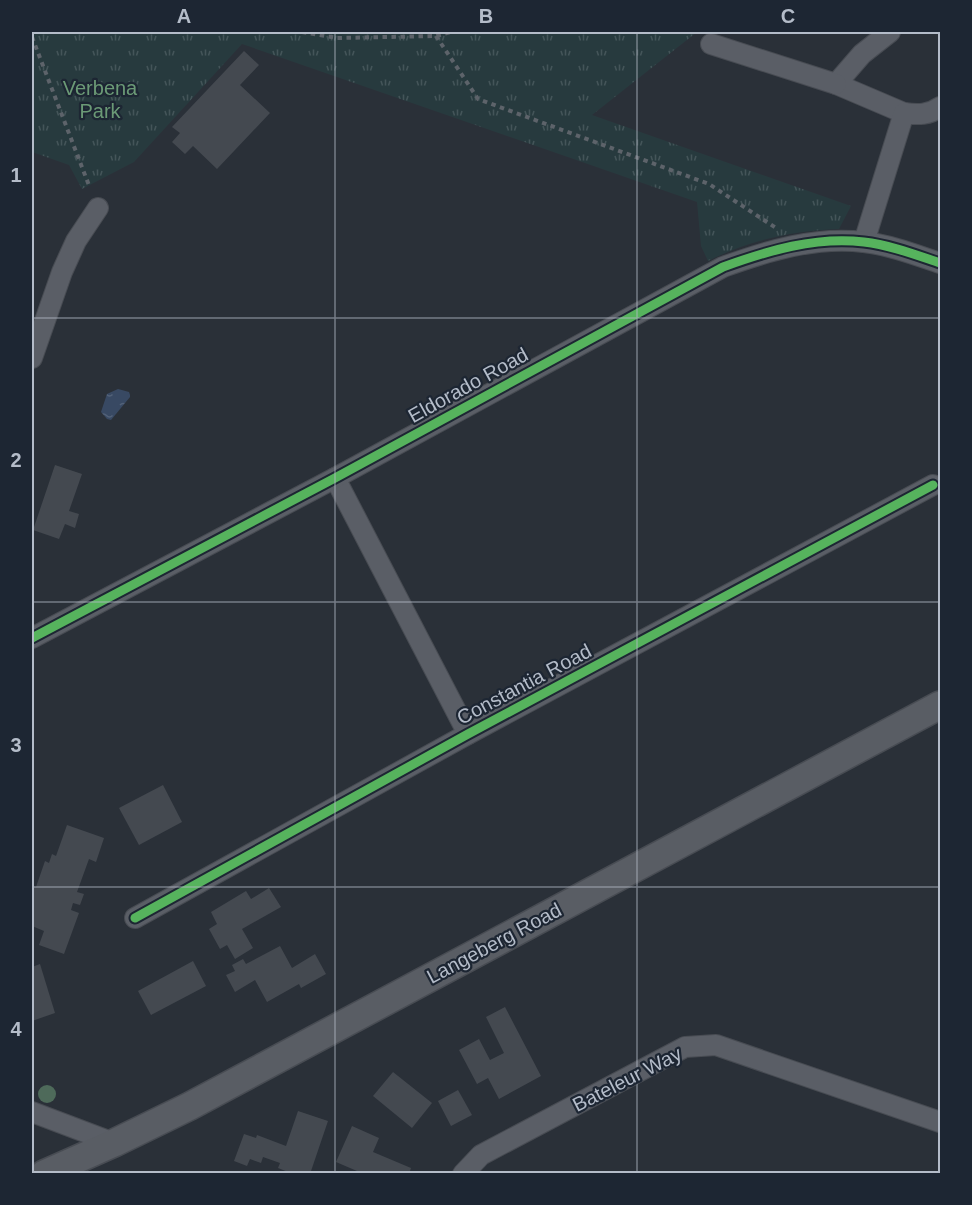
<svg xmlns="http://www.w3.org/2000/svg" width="972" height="1205" viewBox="0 0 972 1205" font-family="Helvetica,sans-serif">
	<defs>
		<pattern id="park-tufts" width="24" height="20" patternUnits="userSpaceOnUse" patternTransform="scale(1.5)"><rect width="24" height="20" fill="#273a3e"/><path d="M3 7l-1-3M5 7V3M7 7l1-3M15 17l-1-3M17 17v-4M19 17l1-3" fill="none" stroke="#445559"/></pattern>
		<pattern id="water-ripples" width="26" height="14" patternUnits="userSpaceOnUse" patternTransform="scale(1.5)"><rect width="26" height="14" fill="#384963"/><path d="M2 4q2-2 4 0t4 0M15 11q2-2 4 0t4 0" fill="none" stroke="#526178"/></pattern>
	</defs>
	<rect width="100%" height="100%" fill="#2a3038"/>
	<path fill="url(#park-tufts)" d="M32,32H697L592,115L851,206L839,229C791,231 751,240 708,261L701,246L697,202L242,44L134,162L82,189L69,165L32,152Z"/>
	<path fill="url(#water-ripples)" d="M118,389L129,392L130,395V397L111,420L107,419L101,412L107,394Z"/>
	<g fill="#444950">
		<path d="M244,51L259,65L240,85L270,113L217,169L193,146L185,154L172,142L180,133L172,127Z"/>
		<path d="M55,465L82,474L69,511L79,514L75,528L65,524L59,539L33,530Z"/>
		<path d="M163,785L182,822L139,845L119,808Z"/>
		<path d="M67,825L104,838L96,862L89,859L77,892L84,894L80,905L73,903L71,910L79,913L64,954L39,945L44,931L32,926V885L36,887L45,861L49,863L52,854L56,856Z"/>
		<path d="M269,888L281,907L242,929L253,948L235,959L227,945L220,949L209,929L217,924L211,912L246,891L251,899Z"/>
		<path d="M280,946L292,968L315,954L326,974L301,988L299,984L267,1002L255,980L235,992L226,975L235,971L232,965L243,959L246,964Z"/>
		<path d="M193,961L206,986L151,1015L138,991Z"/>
		<path d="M40,964L55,1013L32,1021V967Z"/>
		<path d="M505,1007L541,1076L499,1099L488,1078L477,1084L459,1050L479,1039L490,1060L504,1053L486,1017Z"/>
		<path d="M393,1072L432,1103L412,1128L373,1096Z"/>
		<path d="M458,1090L472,1115L451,1126L438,1101Z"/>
		<path d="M298,1111L328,1121L310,1174H293L278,1168L280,1163L263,1157L261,1163L250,1159L247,1166L234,1161L244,1134L256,1138L257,1135L286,1146Z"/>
		<path d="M352,1126L379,1138L373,1152L411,1168L409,1174H364L336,1162Z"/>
	</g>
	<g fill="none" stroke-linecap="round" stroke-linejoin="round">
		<defs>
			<g id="street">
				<path d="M890,32L862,54L836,84L904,113"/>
				<path d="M711,44L836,84"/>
				<path d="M864,242L904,113C918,115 929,115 940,107"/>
				<path d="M32,358L62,272L76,241L98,208"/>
				<path d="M335,478L468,734"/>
				<path d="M32,638L335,478L723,267C767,251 816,236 864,242C890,245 916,255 940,263"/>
				<path d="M135,918L468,734L933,485"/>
				<path d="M32,1112L114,1143"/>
				<path d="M463,1174L481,1155L685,1047L716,1045L940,1122"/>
			</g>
			<path id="secondary" d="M44,1174L114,1143L190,1106L940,705"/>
		</defs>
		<use href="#street" stroke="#484c53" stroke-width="22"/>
		<use href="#secondary" stroke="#484c53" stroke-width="30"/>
		<g stroke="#5d636a" stroke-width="4" stroke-dasharray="4.5 4.5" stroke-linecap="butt">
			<path d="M302,32L337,38L436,36L451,32"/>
			<path d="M436,36L478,99L709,184L776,228"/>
			<path d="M32,37L90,188"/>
		</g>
		<use href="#street" stroke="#5a5e66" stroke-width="20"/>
		<use href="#secondary" stroke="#595d64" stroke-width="27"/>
		<defs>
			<g id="cycleway">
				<path d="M32,638L335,478L723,267C767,251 816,236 864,242C890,245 916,255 940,263"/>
				<path d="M135,918L468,734L933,485"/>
			</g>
		</defs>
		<use href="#cycleway" stroke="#1d2633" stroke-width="13"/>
		<use href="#cycleway" stroke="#56b35d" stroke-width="9"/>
	</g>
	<circle fill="#4e6a5a" cx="47" cy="1094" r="9"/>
	<path fill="none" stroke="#b4bcc9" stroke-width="1.5" stroke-opacity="0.55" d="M335,32V1174M637,32V1174M32,318H940M32,602H940M32,887H940"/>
	<g text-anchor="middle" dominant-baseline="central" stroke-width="4.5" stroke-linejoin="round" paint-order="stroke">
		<g font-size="20" fill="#6b9a76" stroke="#1d2633">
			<text x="100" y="88">Verbena<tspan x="100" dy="23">Park</tspan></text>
		</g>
		<g font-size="20" fill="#b4bcc9" stroke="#1d2633">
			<text transform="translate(468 385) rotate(-29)">Eldorado Road</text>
			<text transform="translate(524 684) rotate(-28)">Constantia Road</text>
			<text transform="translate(494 943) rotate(-28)">Langeberg Road</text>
			<text transform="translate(627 1079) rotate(-27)">Bateleur Way</text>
		</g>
	</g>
	<rect width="972" height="1205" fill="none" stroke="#1d2633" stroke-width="66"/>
	<rect x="33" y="33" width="906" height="1139" fill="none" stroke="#b4bcc9" stroke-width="2"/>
	<g font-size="20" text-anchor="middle" font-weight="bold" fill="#b4bcc9">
		<text x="184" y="23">A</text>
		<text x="486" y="23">B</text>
		<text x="788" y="23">C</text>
		<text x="16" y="182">1</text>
		<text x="16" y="467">2</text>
		<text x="16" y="752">3</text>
		<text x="16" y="1036">4</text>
	</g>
</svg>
